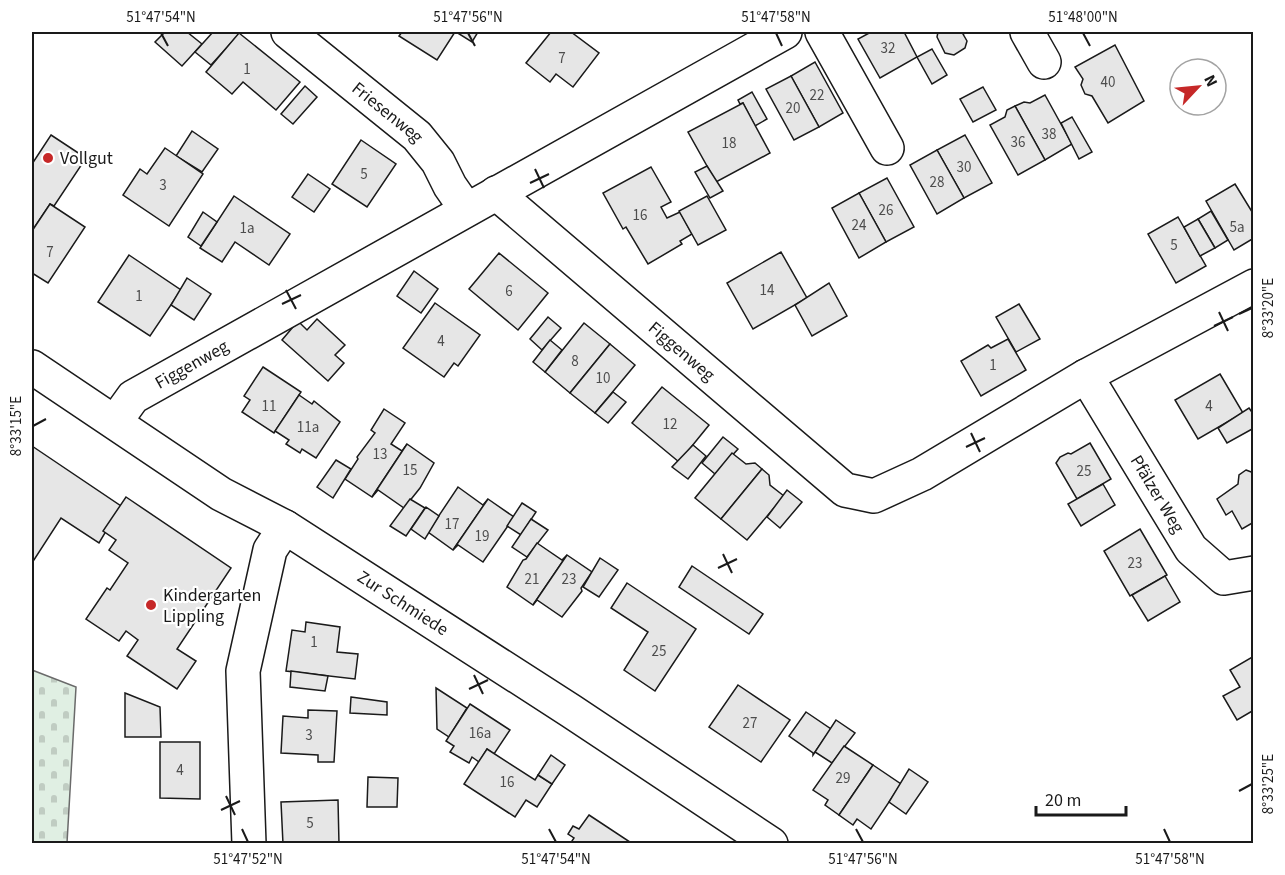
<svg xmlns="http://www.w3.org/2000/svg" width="1285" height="875" viewBox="0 0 1285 875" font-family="'Source Sans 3',sans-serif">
	<defs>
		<pattern id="cemetery-stones" width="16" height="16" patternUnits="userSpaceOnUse" patternTransform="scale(1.5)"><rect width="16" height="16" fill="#e0efe3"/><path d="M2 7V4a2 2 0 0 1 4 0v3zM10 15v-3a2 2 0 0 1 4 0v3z" fill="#c0ccc2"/></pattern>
	</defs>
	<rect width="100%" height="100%" fill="#fff"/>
	<path fill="url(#cemetery-stones)" stroke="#6a6a6a" stroke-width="1.5" d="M32,670L76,687L67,843H32Z"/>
	<g fill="#e6e6e6" stroke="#1a1a1a" stroke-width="1.5">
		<path d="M165,32H187L202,44L182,66L155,42Z"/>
		<path d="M213,32H241L211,65L195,52Z"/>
		<path d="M402,32H455L437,60L399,36Z"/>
		<path d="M456,32H478L472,42Z"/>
		<path d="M551,32H571L599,53L573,87L556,74L550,82L526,63Z"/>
		<path d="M871,32H904L917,57L880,78L858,39Z"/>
		<path d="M938,32H967L963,34L967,41L965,48L954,55L945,53L937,37Z"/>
		<path d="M239,33L300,82L276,110L243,82L232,94L206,72Z"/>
		<path d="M1115,45L1144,101L1108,123L1092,96L1085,94L1081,85L1083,79L1075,67Z"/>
		<path d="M932,49L947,75L932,84L917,57Z"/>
		<path d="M815,62L843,113L819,127L791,76Z"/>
		<path d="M791,76L819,127L794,140L766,89Z"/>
		<path d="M305,86L317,97L293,124L281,114Z"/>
		<path d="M983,87L996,110L973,122L960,99Z"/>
		<path d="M752,92L767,119L755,126L743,103L740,104L738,100Z"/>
		<path d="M1045,95L1072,144L1045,160L1015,106L1024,102L1030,103Z"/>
		<path d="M743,103L770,153L716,182L688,132Z"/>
		<path d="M1015,106L1045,160L1018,175L990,125L1005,117L1007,110Z"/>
		<path d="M1072,117L1092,152L1079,159L1061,123Z"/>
		<path d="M192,131L218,149L202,172L176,156Z"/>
		<path d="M51,135L86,158L54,206L50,204L32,231V164Z"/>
		<path d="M965,135L992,183L964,198L937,150Z"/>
		<path d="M361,140L396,164L367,207L332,184Z"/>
		<path d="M165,148L203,174L169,226L123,195L140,169L147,174Z"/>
		<path d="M937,150L964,198L937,214L910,165Z"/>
		<path d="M707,166L723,191L710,198L695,172Z"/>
		<path d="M651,167L671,202L661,207L667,218L680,212L692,234L680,241L682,244L648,264L626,227L623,229L603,193Z"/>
		<path d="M308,174L330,189L314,212L292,197Z"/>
		<path d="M887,178L914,227L886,242L859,193Z"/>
		<path d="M1235,184L1254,215V238L1234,250L1206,201Z"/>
		<path d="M859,193L886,242L859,258L832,208Z"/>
		<path d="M234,196L290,234L269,265L235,242L222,262L200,248Z"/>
		<path d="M707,196L726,230L698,245L679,211Z"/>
		<path d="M50,204L85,227L48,283L32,273V231Z"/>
		<path d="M1211,211L1228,240L1215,248L1198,219Z"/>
		<path d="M203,212L217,222L201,246L188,237Z"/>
		<path d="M1178,217L1206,266L1176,283L1148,234Z"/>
		<path d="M1198,219L1215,248L1200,256L1184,227Z"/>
		<path d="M781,252L807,298L753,329L727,283Z"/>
		<path d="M499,253L548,293L518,330L469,289Z"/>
		<path d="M129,255L181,290L150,336L98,302Z"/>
		<path d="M414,271L438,289L421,313L397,296Z"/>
		<path d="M187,278L211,294L194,320L171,305Z"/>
		<path d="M829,283L847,316L812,336L795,305Z"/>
		<path d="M435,303L480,335L458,366L454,363L444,377L403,348Z"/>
		<path d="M1019,304L1040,339L1016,352L996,317Z"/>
		<path d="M548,317L561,328L542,350L530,339Z"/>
		<path d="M317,319L345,345L335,355L344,363L328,381L282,340L298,321L307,330Z"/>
		<path d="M584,323L610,344L570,393L545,372Z"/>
		<path d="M1008,339L1026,370L981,396L961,361L988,345L991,348Z"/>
		<path d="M550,340L562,350L545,372L533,362Z"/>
		<path d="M610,344L635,365L595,413L570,393Z"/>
		<path d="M263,367L301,392L274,433L242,412L250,400L244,396Z"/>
		<path d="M1220,374L1243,413L1198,439L1175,400Z"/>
		<path d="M662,387L709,425L679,462L632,423Z"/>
		<path d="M613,392L626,402L608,423L595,413Z"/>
		<path d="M299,395L312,404L314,401L340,422L316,458L302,449L300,453L286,444L289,440L275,431Z"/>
		<path d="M1249,408L1254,415V428L1227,443L1218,428Z"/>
		<path d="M384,409L405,423L391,444L402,451L407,444L372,497L345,479L358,459L357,457L375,433L371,430Z"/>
		<path d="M723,437L738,449L715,474L702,463Z"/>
		<path d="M1090,443L1111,479L1077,499L1056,463L1060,457L1068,453L1071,454Z"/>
		<path d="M407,444L434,463L420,488L404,508L378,490L372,497Z"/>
		<path d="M693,445L706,456L688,479L672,467Z"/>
		<path d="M32,446L121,506L99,543L61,518L32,563Z"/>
		<path d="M732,453L746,464L755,463L762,469L721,519L695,498Z"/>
		<path d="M336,460L351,469L333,498L317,487Z"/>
		<path d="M762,469L769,475L770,485L784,496L747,540L721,519Z"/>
		<path d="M1246,470L1254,473V522L1242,529L1232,511L1226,515L1217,499L1238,484L1239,475Z"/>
		<path d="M1103,484L1115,505L1081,526L1068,504Z"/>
		<path d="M458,487L483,505L488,499L453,550L428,532Z"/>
		<path d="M787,490L802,502L780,528L767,517Z"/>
		<path d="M126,497L231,568L177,649L196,661L177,689L127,656L138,640L126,631L119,641L86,619L107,588L110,590L128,563L109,550L116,540L103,531Z"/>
		<path d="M410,499L425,508L406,536L390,526Z"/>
		<path d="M488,499L514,517L483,562L458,545L453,550Z"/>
		<path d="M522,503L536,512L521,535L507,526Z"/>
		<path d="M426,507L439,516L425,539L411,529Z"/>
		<path d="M531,519L548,530L527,557L512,547Z"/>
		<path d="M1140,529L1167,575L1130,596L1104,551Z"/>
		<path d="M537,543L562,560L567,555L533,605L507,587L523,560L526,559Z"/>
		<path d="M567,555L592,572L581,588L582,591L562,617L537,600L533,605Z"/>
		<path d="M600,558L618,570L599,597L583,587Z"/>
		<path d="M692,566L763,614L749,634L679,587Z"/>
		<path d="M1165,576L1180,602L1148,621L1132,595Z"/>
		<path d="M627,583L696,629L655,691L624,670L648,632L611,608Z"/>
		<path d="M306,622L340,627L337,652L358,654L355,679L286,671L292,630L305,632Z"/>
		<path d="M1254,656V710L1237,720L1223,696L1240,687L1230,670Z"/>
		<path d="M291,671L328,676L325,691L290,687Z"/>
		<path d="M738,685L790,720L761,762L709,727Z"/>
		<path d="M436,688L467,708L449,737L437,729Z"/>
		<path d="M125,693L160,707L161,737H125Z"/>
		<path d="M351,697L387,702V715L350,713Z"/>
		<path d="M470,704L510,730L494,754L487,749L479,762L472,757L469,763L450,752L454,746L446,741Z"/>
		<path d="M308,710L337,711L334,762H318V755L281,753L283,716L308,718Z"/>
		<path d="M806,712L831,729L813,755V753L789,736Z"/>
		<path d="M836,720L855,733L832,763L815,752Z"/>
		<path d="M160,742H200V799L160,798Z"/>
		<path d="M844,746L873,765L839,815L825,805L828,800L813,790Z"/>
		<path d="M487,749L535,780L538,775L552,784L537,807L526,800L515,817L464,784Z"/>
		<path d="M551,755L565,765L552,784L538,775Z"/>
		<path d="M873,765L901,784L871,829L857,819L853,825L839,815Z"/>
		<path d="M909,769L928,782L906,814L889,802Z"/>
		<path d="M368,777L398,778L397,807H367Z"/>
		<path d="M338,800L339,844H283L281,802Z"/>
		<path d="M589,815L633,844H570L574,838L568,834L573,826L579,829Z"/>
	</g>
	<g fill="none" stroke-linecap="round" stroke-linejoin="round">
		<defs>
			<g id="minor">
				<path id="s1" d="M288,32L417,136L438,162L450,186L466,209"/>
				<path d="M822,32L887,148"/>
				<path d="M1027,32L1044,62"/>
				<path id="s2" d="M496,193L845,490L874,496L922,474L1086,376L1254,286"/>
				<path id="s3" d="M32,367L221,494L285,527L571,711L771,844"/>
				<path id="s4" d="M1086,376L1191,549L1224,578L1254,573"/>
				<path id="s5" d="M115,422L133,397L785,32"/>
				<path d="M249,844L243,671L270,550L285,527"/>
			</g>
		</defs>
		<use href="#minor" stroke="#1a1a1a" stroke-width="36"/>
		<use href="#minor" stroke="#fff" stroke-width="33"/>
	</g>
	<path fill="none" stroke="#1a1a1a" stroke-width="2" d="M161,33L168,46M468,33L475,46M776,33L782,46M1083,33L1090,46M535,169L544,188M530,183L549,174M286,290L296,309M282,304L301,295M1219,312L1228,331M1239,314L1252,308M1214,326L1233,317M33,426L46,419M971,433L980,452M966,447L985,438M723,554L732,573M718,568L737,559M474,675L483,694M469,689L488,680M1239,791L1252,784M226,796L235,815M221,810L240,801M242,829L248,842M549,829L556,842M856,829L863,842M1164,829L1170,842"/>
	<g fill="#c62828" stroke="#fff" stroke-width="2">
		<circle cx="48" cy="158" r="6"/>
		<circle cx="151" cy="605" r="6"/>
	</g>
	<g text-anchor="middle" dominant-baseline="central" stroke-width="4.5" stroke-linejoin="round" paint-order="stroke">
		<g font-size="15" fill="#4d4d4d">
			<text x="888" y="48">32</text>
			<text x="562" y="58">7</text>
			<text x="247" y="69">1</text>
			<text x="1108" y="82">40</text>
			<text x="817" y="95">22</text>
			<text x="793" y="108">20</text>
			<text x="1049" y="134">38</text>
			<text x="1018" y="142">36</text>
			<text x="729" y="143">18</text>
			<text x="964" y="167">30</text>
			<text x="364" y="174">5</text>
			<text x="937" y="182">28</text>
			<text x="163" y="185">3</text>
			<text x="886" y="210">26</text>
			<text x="640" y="215">16</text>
			<text x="859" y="225">24</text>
			<text x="1237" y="227">5a</text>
			<text x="247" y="228">1a</text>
			<text x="1174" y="245">5</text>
			<text x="50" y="252">7</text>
			<text x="767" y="290">14</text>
			<text x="509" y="291">6</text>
			<text x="139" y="296">1</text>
			<text x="441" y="341">4</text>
			<text x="575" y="361">8</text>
			<text x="993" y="365">1</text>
			<text x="603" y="378">10</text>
			<text x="269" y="406">11</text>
			<text x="1209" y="406">4</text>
			<text x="670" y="424">12</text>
			<text x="308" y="427">11a</text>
			<text x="380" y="454">13</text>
			<text x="410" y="470">15</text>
			<text x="1084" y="471">25</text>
			<text x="452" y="524">17</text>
			<text x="482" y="536">19</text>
			<text x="1135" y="563">23</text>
			<text x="532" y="579">21</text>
			<text x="569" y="579">23</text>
			<text x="314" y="642">1</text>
			<text x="659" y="651">25</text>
			<text x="750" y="723">27</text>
			<text x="480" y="733">16a</text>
			<text x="309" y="735">3</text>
			<text x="180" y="770">4</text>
			<text x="843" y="778">29</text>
			<text x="507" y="782">16</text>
			<text x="310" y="823">5</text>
		</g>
		<g font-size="18" fill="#1a1a1a" stroke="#fff">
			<text stroke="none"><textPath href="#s1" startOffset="128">Friesenweg</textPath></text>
			<text stroke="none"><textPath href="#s2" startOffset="244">Figgenweg</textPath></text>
			<text stroke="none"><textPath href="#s5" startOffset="98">Figgenweg</textPath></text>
			<text stroke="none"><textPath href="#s4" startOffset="138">Pfälzer Weg</textPath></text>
			<text stroke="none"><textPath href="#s3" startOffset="440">Zur Schmiede</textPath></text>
		</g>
		<g font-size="18" fill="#1a1a1a" stroke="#fff" text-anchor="start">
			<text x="60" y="158">Vollgut</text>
			<text x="163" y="595">Kindergarten<tspan x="163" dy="21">Lippling</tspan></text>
		</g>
	</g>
	<rect width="1285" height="875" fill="none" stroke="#ffffff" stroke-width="66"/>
	<g transform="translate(1198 87) rotate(64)"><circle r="28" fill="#ffffff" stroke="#a3a3a3" stroke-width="1.5"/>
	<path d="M0-4.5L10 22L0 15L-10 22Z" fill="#c62828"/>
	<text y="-9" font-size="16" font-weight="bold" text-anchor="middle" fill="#1a1a1a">N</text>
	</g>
	<path d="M1036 806v9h90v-9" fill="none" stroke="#1a1a1a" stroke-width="3"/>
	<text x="1045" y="806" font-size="18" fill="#1a1a1a" stroke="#ffffff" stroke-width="4.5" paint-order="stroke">20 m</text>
	<rect x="33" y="33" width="1219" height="809" fill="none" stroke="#1a1a1a" stroke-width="2"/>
	<g font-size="15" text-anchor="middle" fill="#1a1a1a">
		<text x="161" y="22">51°47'54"N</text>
		<text x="468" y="22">51°47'56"N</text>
		<text x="776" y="22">51°47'58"N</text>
		<text x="1083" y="22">51°48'00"N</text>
		<text transform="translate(1268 308) rotate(-90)" y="5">8°33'20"E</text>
		<text transform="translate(16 426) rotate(-90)" y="5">8°33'15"E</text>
		<text transform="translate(1268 784) rotate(-90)" y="5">8°33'25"E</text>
		<text x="248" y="864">51°47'52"N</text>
		<text x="556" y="864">51°47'54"N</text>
		<text x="863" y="864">51°47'56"N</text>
		<text x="1170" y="864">51°47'58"N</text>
	</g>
</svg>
